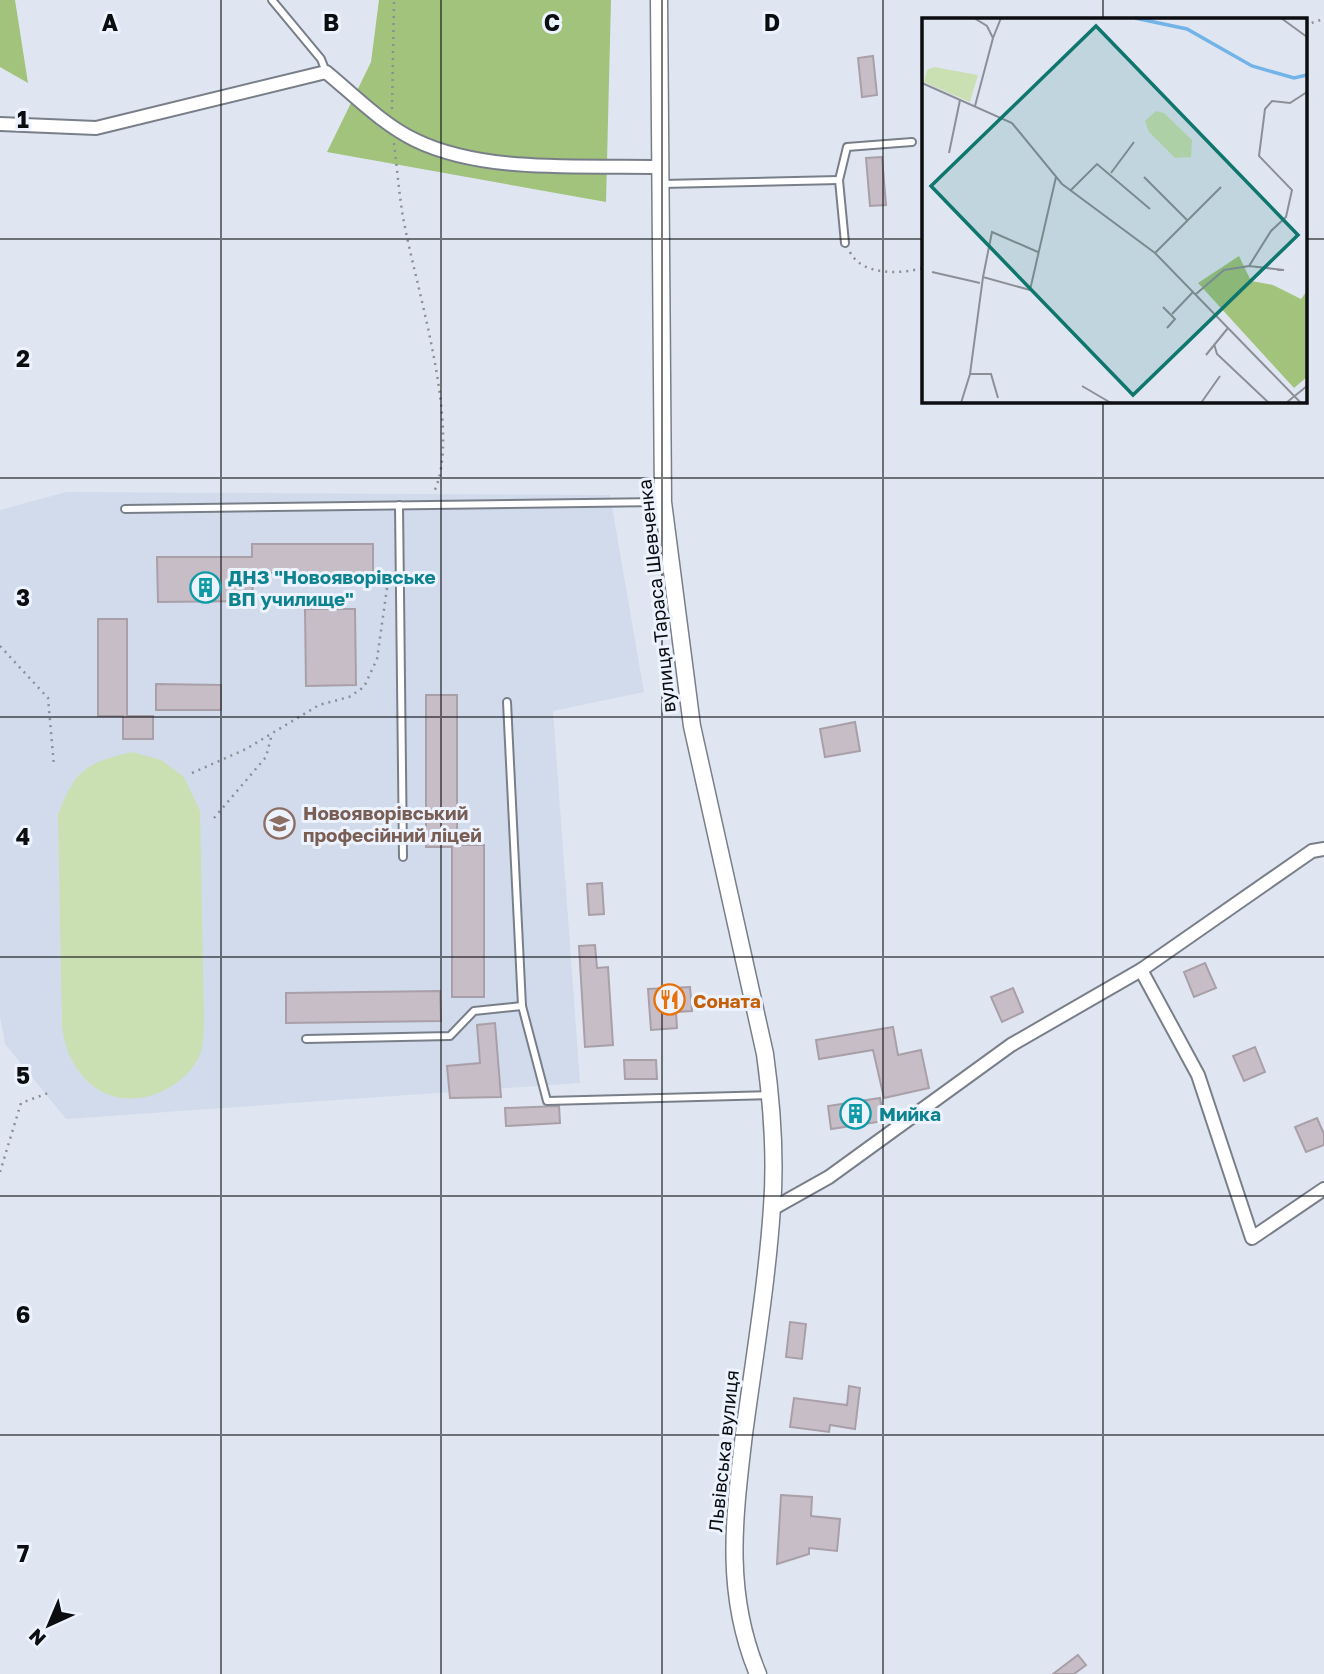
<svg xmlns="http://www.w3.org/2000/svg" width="1324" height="1674" viewBox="0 0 1324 1674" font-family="'Golos Text',sans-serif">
	<rect width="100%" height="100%" fill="#e0e6f1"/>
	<path fill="#d1dbec" d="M66,492L610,495L644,692L553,711L580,1083L66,1119L5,1044L0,1016V510Z"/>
	<path fill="#cae0b2" d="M132,752L161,760L184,777L200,811L204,1022C203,1031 204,1045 200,1054C194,1070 178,1084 163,1091C111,1115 67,1079 62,1025L58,815C75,770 85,763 132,752Z"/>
	<g fill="#a2c37c">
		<path d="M0,0H15L28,83L0,67Z"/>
		<path d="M379,0H611L606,202L327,152L371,62Z"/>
	</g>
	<g fill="#c7bdc6" stroke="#a99fa8" stroke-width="2">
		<path d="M873,56L877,95L862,97L858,58Z"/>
		<path d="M882,157L886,205L870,206L866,158Z"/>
		<path d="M252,544H373V573H252L253,601L158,602L157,557H252Z"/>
		<path d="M305,609H355L356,685L306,686Z"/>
		<path d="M98,619H127V716H153V739H123V716H98Z"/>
		<path d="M156,684L221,685V710H156Z"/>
		<path d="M426,695H457V845H484V997H452V847H426Z"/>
		<path d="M855,722L860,751L825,757L820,729Z"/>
		<path d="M602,883L604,914L589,915L587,884Z"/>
		<path d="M595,945L597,968L608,967L613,1045L585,1047L579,946Z"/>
		<path d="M1205,963L1216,988L1194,997L1184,972Z"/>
		<path d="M690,987L692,1011L676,1012L677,1028L651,1030L648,989Z"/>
		<path d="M1013,988L1023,1012L1002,1022L991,997Z"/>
		<path d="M440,991L441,1021L286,1023V993Z"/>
		<path d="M495,1023L501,1097L450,1098L447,1066L480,1063L477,1025Z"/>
		<path d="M893,1027L898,1055L921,1050L929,1088L884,1098L873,1050L819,1059L816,1040Z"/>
		<path d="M1255,1047L1265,1072L1244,1081L1233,1056Z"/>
		<path d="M624,1060H656L657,1079H625Z"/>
		<path d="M880,1098L884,1121L831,1129L828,1106Z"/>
		<path d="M559,1106L560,1123L506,1126L505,1108Z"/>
		<path d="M1317,1118L1324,1134V1145L1306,1152L1295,1127Z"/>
		<path d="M790,1322L806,1324L802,1359L786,1357Z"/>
		<path d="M849,1386L860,1388L855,1429L830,1425L829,1432L790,1427L794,1398L847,1405Z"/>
		<path d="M781,1495L812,1497L811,1516L840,1519L837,1551L809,1548V1554L777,1564Z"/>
		<path d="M1078,1655L1086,1665L1074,1674H1053Z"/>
	</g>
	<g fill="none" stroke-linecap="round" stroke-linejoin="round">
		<defs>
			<g id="service">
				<path d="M272,0L321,59L326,72"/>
				<path d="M662,184L839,180"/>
				<path d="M845,243L839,180L847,147L912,142"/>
				<path d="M399,505L403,857"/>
				<path d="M125,509L661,502"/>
				<path d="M507,702L522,1006L547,1101L769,1095"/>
				<path d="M306,1039L450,1036L474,1011L522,1006"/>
			</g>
			<g id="minor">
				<path d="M0,124L96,128L326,72C354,95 382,124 415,140C485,174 582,165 659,167"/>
				<path d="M1141,970L1198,1075L1252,1238L1324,1189"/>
				<path d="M772,1209L829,1177L1011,1045L1141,970L1312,851L1324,849"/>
			</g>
			<path id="tertiary" d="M659,0L663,502L692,726L765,1054C772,1105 776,1156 772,1207C767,1283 754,1359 744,1434C734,1519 724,1593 758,1674"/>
		</defs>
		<use href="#service" stroke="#797f89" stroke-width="10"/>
		<use href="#minor" stroke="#797f89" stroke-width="16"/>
		<use href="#tertiary" stroke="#797f89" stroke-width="19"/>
		<g stroke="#8b8f97" stroke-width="2.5" stroke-dasharray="2 5" stroke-linecap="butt">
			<path d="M1305,25L1324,19"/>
			<path d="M392,109L394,0"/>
			<path d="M394,143C397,168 399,193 403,217C415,286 464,433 433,494"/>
			<path d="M850,252C862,276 901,274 923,268"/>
			<path d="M0,646L48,698L54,766"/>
			<path d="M192,773L246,749L319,705L349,697L364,687L377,659L388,581"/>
			<path d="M214,818L266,757L272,734"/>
			<path d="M0,1172L21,1103L51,1092"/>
		</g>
		<use href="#service" stroke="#fff" stroke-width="6"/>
		<use href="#minor" stroke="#fff" stroke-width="12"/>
		<use href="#tertiary" stroke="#fff" stroke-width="16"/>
	</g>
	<path fill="none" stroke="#0b0d10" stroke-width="2" stroke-opacity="0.55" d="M221,0V1674M441,0V1674M662,0V1674M883,0V1674M1103,0V19M0,239H923M1305,239H1324M1103,401V1674M0,478H1324M0,717H1324M0,957H1324M0,1196H1324M0,1435H1324"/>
	<defs>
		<symbol id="building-ring" viewBox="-11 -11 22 22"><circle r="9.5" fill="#edf3fe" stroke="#0f9aa8" stroke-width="1.5"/><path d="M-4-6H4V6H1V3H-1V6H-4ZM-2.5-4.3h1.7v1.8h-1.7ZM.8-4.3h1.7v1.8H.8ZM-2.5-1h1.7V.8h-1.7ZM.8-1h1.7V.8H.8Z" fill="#0f9aa8"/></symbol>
		<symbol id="university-ring" viewBox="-11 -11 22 22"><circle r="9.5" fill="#edf3fe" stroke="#8d6e63" stroke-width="1.5"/><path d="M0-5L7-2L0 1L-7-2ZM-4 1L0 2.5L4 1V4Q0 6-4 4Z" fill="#8d6e63"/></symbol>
		<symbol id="restaurant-ring" viewBox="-11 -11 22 22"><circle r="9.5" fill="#edf3fe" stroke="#e8710a" stroke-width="1.5"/><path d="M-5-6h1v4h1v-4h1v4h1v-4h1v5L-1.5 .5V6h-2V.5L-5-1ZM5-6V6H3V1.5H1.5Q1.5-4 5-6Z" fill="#e8710a"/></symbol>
	</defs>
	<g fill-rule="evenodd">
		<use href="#building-ring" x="188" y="570" width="35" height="35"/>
		<use href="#university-ring" x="262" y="806" width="35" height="35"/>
		<use href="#restaurant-ring" x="652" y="982" width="35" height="35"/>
		<use href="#building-ring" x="838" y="1096" width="35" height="35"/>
	</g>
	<g text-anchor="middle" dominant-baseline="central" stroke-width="6" stroke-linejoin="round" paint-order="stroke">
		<g font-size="19" font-weight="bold" fill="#0d838f" stroke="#edf3fe" text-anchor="start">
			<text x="228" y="576">ДНЗ "Новояворівське<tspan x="228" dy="22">ВП училище"</tspan></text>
			<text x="879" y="1113">Мийка</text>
		</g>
		<g font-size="19" fill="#0b0d10" stroke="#edf3fe">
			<text transform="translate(656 596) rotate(-96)">вулиця Тараса Шевченка</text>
			<text transform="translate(723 1451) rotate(-84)">Львівська вулиця</text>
		</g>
		<g font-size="19" font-weight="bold" fill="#785e54" stroke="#edf3fe" text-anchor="start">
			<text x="303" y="812">Новояворівський<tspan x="303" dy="22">професійний ліцей</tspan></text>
		</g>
		<g font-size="19" font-weight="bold" fill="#c56008" stroke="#edf3fe" text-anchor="start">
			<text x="693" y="1000">Соната</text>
		</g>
	</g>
	<g transform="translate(922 18)">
		<rect width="385" height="385" fill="#e0e6f1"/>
		<path d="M12,49L56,57L48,84L2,64L5,52ZM234,93L242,95L270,122L269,139L253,140L227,114L223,103Z" fill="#cae0b2"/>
		<path d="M317,238L329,263L351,267L379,281L385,273V359L372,370L276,265Z" fill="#a2c37c"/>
		<path fill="none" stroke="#72b3e8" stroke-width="3.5" d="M213,0L265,11L330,48L372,60L385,57"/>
		<path fill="none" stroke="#8b8f97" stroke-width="2" d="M52,0L65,8L71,20L53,88M359,0L385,19M71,20L79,0M0,65L90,105L140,166L233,235L379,385M27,135L38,82M189,155L212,124M222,159L265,202M148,173L175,146L228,191M233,235L299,169M327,248L362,252H355M10,254L58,265M61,259L70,214L116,234M274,276L302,252L327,248L349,213L364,199L370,172L337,138L343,91L350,83L368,85L385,74M241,289L253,301L245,310M250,296L271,274M292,326L295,336L347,385M284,337L306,310M48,356H69L76,380M160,368L189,385M39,385L48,356L61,259L108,272L134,159M279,385L298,358M364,385L385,368"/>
		<path fill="#0f766e" fill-opacity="0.15" stroke="#0f766e" stroke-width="3.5" d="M174,8L376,217L211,377L9,168Z"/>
		<rect width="385" height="385" fill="none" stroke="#0b0d10" stroke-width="3.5"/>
	</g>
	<g font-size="23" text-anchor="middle" font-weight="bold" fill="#0b0d10" stroke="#edf3fe" stroke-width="6" stroke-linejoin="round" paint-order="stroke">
		<text x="110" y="31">A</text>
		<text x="331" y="31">B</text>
		<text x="552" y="31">C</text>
		<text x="772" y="31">D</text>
		<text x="23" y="128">1</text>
		<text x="23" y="367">2</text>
		<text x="23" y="606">3</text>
		<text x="23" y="845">4</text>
		<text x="23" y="1084">5</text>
		<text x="23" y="1323">6</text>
		<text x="23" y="1562">7</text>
	</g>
	<g transform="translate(49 1625) rotate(224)" stroke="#edf3fe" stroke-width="5" paint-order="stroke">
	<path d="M0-5L12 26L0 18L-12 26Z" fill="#0b0d10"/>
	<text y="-10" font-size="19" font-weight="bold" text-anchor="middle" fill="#0b0d10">N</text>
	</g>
</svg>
